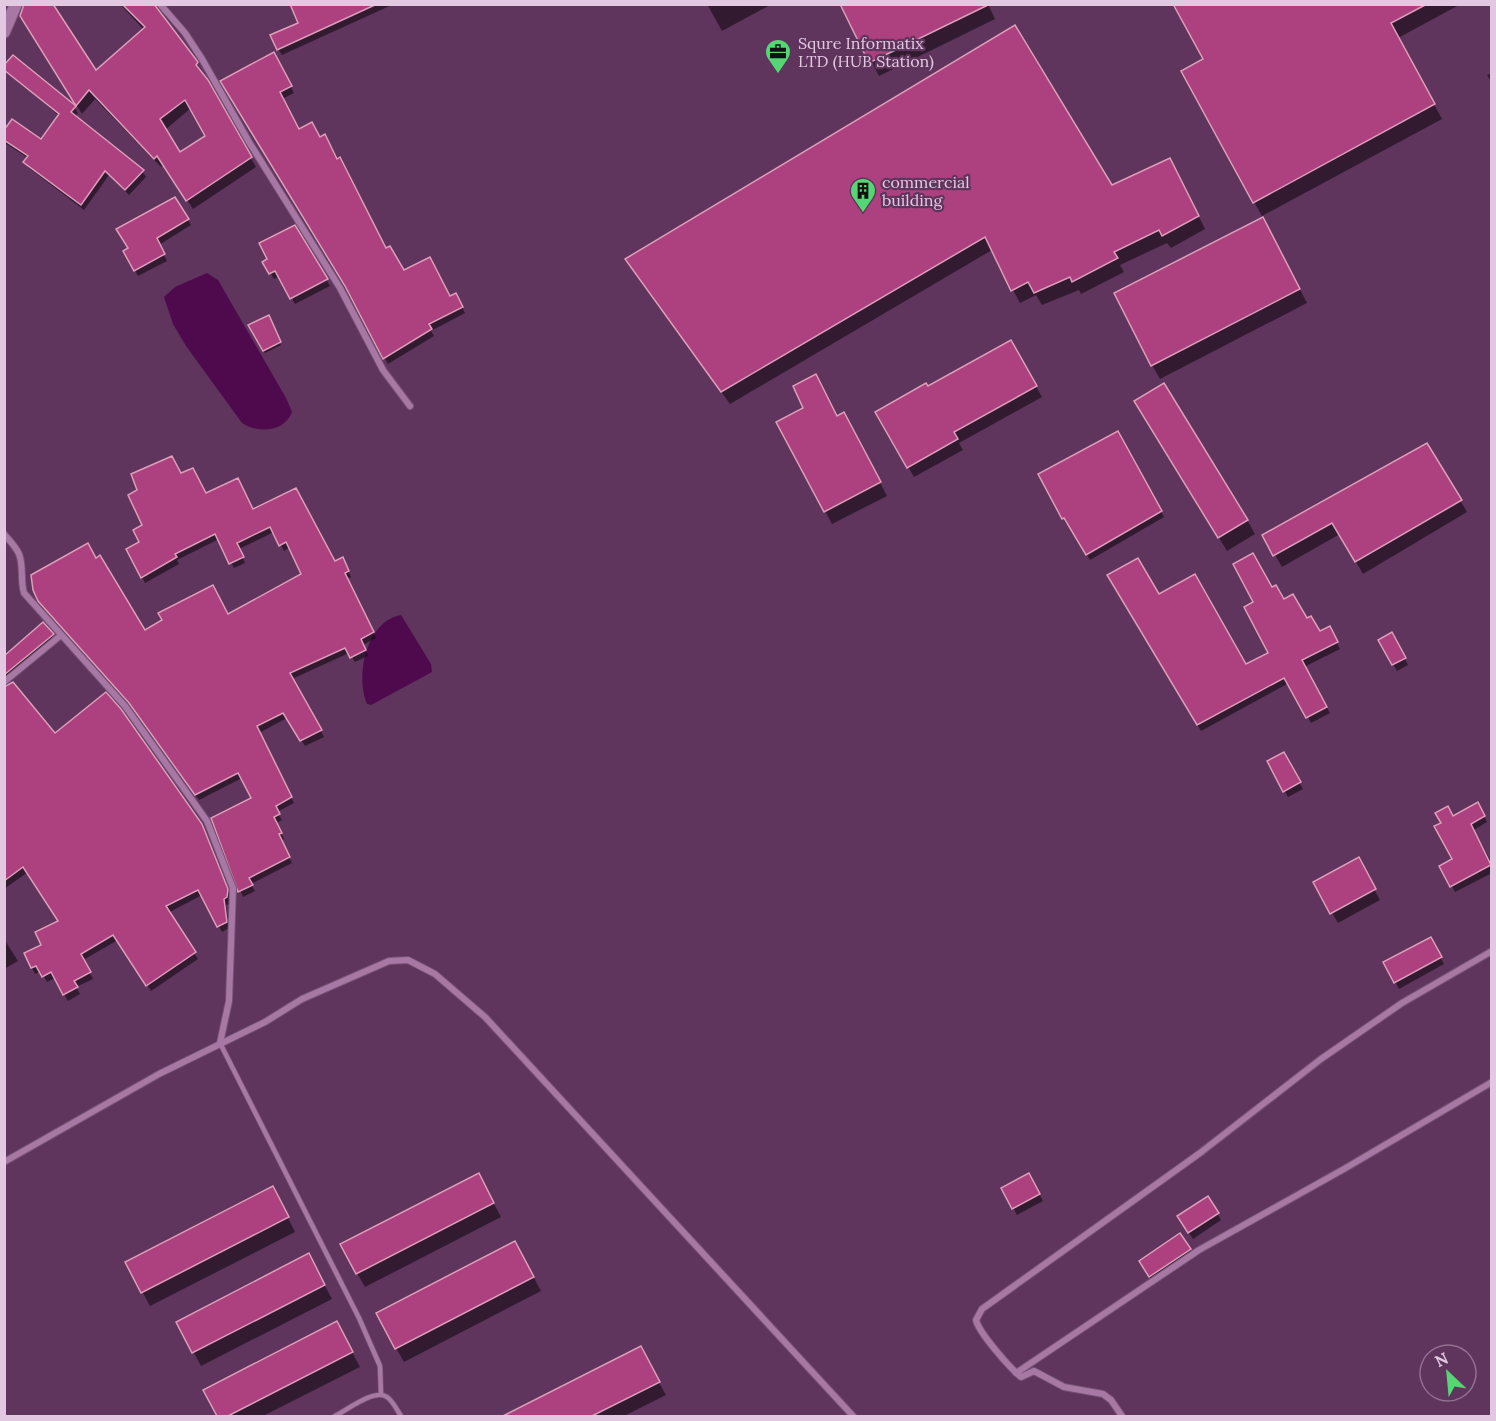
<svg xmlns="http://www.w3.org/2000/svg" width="1496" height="1421" viewBox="0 0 1496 1421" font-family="Lora,serif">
	<rect width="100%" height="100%" fill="#5f345d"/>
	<g fill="#4e0a4d">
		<path d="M207,273L218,280L286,398L292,412C284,433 257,433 242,423L186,346L173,324L164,297L175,287Z"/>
		<path d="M401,615L431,664L432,672L371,705L367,704C355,676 366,621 401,615Z"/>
	</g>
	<g fill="#0007" fill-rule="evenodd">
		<path d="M120,4H150L196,63L256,167L193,209L164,164L161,167L95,99L82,114L27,26L96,72L144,30ZM191,108L207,136L180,154L165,130Z"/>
		<path d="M343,4H394L282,55L278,49Z"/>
		<path d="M707,4H772L722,31Z"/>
		<path d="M842,4H988L995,19L879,76Z"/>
		<path d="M1174,4H1461L1398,38L1442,119L1262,216L1254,202L1205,60Z"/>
		<path d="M274,54L294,93L282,99L298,131L386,250L404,272L459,301L465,313L431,331L434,336L388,364L347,287L222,81Z"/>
		<path d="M4,68L74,107L78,113L75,117L142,171L146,177L129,195L109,175L84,210L29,168L25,162L28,158L5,143L4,133L41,141L59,116Z"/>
		<path d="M1492,73V83L1487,75Z"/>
		<path d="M1177,173L1205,229L1171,248L1167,243L1120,265L1124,272L1081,294L1079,290L1042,305L1036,295L1020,303L992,250L730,404L627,260L1111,187Z"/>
		<path d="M175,199L191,225L159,245L167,261L138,276L125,251Z"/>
		<path d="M294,227L330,286L295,304L280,276L274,279L264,262Z"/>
		<path d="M1271,233L1307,303L1160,379L1152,365Z"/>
		<path d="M268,317L281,345L265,353L250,326Z"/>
		<path d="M1011,342L1042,397L959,443L963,450L914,477L877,412Z"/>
		<path d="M1144,416L1247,520L1255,534L1227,551Z"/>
		<path d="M837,417L851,427L887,496L832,524L778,422Z"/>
		<path d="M1117,433L1164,517L1090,560L1068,523L1066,524L1040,475Z"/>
		<path d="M1427,445L1467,512L1363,574L1340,534L1282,567L1264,536Z"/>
		<path d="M181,475L206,495L252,511L334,563L345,565L351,577L347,579L376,638L363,645L368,656L355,662L349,653L292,679L324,737L305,746L287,718L259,733L294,803L277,812L282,820L276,823L284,839L280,841L292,863L251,884L255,891L243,897L213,819L253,799L242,778L199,800L134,708L144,632L227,616L303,575L290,547L284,551L274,532L239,549L245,563L234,568L219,539L177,560L179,564L145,583L128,550L141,543L144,526Z"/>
		<path d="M1109,575L1158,596L1245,666L1270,653L1272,589L1319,633L1329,628L1340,649L1304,667L1330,713L1311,723L1289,683L1201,731Z"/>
		<path d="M43,624L56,642L4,685V657Z"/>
		<path d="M1392,634L1408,665L1397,671L1380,640Z"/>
		<path d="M4,690L55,735L201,824L205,831L230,896V904L226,905L229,928L222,932L202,895L168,913L198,959L151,991L118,940L83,960L93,979L76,987L80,994L68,1001L55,978L47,982L41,971L35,974L32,968L26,954L43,945L60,921L28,872L4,889Z"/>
		<path d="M1284,754L1303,789L1288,797L1269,762Z"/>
		<path d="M1478,804L1487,822L1474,830L1492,863V873L1455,892L1441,866L1454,859L1443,824Z"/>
		<path d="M1358,860L1380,900L1338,923L1315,883Z"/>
		<path d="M4,939L18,961L4,969Z"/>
		<path d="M1431,939L1444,964L1399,989L1385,963Z"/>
		<path d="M1029,1175L1043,1201L1017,1215L1003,1189Z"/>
		<path d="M486,1189L501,1217L365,1287L357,1273Z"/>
		<path d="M280,1202L295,1232L150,1306L127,1263Z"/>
		<path d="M1217,1213L1221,1220L1193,1239L1182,1223Z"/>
		<path d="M1190,1250L1193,1256L1154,1283L1144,1268Z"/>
		<path d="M523,1257L541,1291L404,1362L396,1348Z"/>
		<path d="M316,1269L332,1299L201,1366L178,1323Z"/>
		<path d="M344,1337L360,1367L263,1416H219L205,1391Z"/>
		<path d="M640,1348L666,1395L624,1416H506Z"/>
	</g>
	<g fill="#ad407e" stroke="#dd9ebc" stroke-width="1.5" fill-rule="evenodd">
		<path d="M24,4H53L96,70L145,27L122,4H154L198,62L196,65L208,80L252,157L186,201L157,156L154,159L89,90L76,106L20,16ZM185,100L205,136L180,152L160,119Z"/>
		<path d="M290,4H377L277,50L270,35L298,23Z"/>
		<path d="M840,4H990L869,63Z"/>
		<path d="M1173,4H1427L1391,23L1435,104L1253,203L1181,71L1203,59Z"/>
		<path d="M1015,25L1112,185L1170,158L1199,216L1162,236L1159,230L1114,252L1118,258L1072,282L1070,277L1034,293L1028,282L1011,291L985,237L721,392L625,259Z"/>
		<path d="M274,52L292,86L280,92L299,129L312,122L320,137L325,134L337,159L340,157L386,248L390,246L404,270L430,257L450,296L456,293L463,307L429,324L432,329L383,359L345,286L220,81Z"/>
		<path d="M13,55L76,106L71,112L144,170L125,190L105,171L81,205L23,162L28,156L4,140V130L12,119L41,139L59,114L4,70V65Z"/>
		<path d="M175,197L189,219L157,238L165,254L134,271L123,251L128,248L116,229Z"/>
		<path d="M1263,217L1300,289L1151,366L1114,293Z"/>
		<path d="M295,225L328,279L290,299L275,271L269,274L262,262L267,259L259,243Z"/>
		<path d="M269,315L281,342L263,351L248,325Z"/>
		<path d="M1011,340L1037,386L954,432L958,439L907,468L875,412L926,383L928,386Z"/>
		<path d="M816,374L837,416L844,412L881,482L824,512L776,422L803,408L793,386Z"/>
		<path d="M1164,383L1248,520L1218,538L1134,401Z"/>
		<path d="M1118,431L1162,511L1086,555L1064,518L1062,519L1038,474Z"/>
		<path d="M1427,443L1462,500L1355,562L1332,523L1273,556L1262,535Z"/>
		<path d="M172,456L181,473L193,468L206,493L238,478L253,509L296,488L335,561L343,557L349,571L345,573L374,632L361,639L366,650L350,658L345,648L290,673L322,730L300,741L283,713L257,726L292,797L276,806L280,814L274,817L282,833L279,834L290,857L249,878L253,885L238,892L211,818L251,798L238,773L195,795L129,703L38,601L33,590L31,575L88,543L96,558L100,555L145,630L162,620L158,613L213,585L228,614L301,574L286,542L279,546L270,527L237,543L244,557L229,564L215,534L175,554L177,557L141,578L126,549L139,542L133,530L142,525L128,495L137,490L131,474Z"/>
		<path d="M1253,553L1272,587L1276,585L1284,599L1293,594L1307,618L1311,616L1320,631L1330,626L1338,642L1302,660L1327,707L1306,718L1284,678L1197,725L1107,575L1138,558L1159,594L1195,574L1246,664L1268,653L1244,607L1253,602L1233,564Z"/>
		<path d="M43,622L54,634L4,675V656Z"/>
		<path d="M1392,632L1406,658L1392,665L1378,640Z"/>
		<path d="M13,682L55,733L106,692L121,709L202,824L228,889L227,897L224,899L227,922L217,927L198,890L166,906L196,952L146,986L113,935L81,954L91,972L74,981L78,987L63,995L51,972L42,977L36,966L31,968L24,953L41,945L35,932L58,921L23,867L4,881V687Z"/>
		<path d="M1284,752L1301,782L1283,792L1267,761Z"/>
		<path d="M1478,802L1485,816L1471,824L1491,865L1450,887L1439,866L1452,859L1434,826L1441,823L1435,813L1448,806L1453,816Z"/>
		<path d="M1359,857L1376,889L1330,914L1313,882Z"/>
		<path d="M1431,937L1442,957L1394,983L1383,962Z"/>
		<path d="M479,1173L494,1203L356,1274L340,1244Z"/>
		<path d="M1029,1173L1040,1194L1012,1209L1001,1188Z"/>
		<path d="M273,1186L289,1217L141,1293L125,1262Z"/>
		<path d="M1208,1196L1219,1213L1188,1233L1177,1216Z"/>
		<path d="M1180,1233L1191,1249L1149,1277L1139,1261Z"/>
		<path d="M515,1241L534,1277L395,1349L376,1313Z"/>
		<path d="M309,1253L325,1285L192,1353L176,1322Z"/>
		<path d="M337,1321L353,1352L228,1416H217L203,1390Z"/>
		<path d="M641,1346L660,1382L592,1416H503Z"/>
	</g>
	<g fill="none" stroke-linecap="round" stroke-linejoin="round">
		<defs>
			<g id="lane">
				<path d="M220,1043L359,1318L380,1366L381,1394"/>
				<path d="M335,1416C347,1410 375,1388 387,1397C393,1401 397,1410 401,1416"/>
			</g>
			<g id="street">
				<path d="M160,4L185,33L202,59L249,142L340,288L383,370L410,406"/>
				<path d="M4,534C9,540 16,547 19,554C24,567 20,580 24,593L125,706L207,821L233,888L229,1001L220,1043"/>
				<path d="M4,682L60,636"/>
				<path d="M4,1162L159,1074L265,1022L302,999L389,961L408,960L435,974L485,1017L853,1416"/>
				<path d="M1016,1373L1199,1250L1344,1169L1492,1082"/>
				<path d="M1122,1416L1111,1400L1103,1394L1064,1387L1034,1371L1021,1377C1010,1368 979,1333 976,1320L982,1309L1200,1153L1321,1059L1402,1003L1492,951"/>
			</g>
			<path id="secondary" d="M4,32L16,4"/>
		</defs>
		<use href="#lane" stroke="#755274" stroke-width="6"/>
		<use href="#street" stroke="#755274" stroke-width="8"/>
		<use href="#secondary" stroke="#755274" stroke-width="14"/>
		<use href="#lane" stroke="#a778a4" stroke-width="4.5"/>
		<use href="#street" stroke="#a778a4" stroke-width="6"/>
		<use href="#secondary" stroke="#a778a4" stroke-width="12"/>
	</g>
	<defs>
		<symbol id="office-pin" viewBox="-11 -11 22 30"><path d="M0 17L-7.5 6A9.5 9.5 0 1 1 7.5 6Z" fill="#53d673" stroke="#5f345d"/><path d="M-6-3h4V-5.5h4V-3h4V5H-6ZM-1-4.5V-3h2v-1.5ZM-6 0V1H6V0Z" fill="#111"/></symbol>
		<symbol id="building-pin" viewBox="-11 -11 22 30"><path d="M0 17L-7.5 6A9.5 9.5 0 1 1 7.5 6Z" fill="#53d673" stroke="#5f345d"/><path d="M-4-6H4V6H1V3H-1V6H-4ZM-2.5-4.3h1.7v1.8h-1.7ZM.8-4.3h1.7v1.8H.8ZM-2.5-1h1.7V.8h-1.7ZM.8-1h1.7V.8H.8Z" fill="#111"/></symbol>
	</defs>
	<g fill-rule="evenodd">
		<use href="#office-pin" x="763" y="37" width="30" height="40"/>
		<use href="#building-pin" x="848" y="176" width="30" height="40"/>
	</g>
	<g text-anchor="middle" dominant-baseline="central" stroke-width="4.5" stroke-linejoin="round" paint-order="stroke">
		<g font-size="16" fill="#e2c8e0" stroke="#5f345d" text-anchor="start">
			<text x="798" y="43">Squre Informatix<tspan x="798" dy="18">LTD (HUB Station)</tspan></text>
			<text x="882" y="182">commercial<tspan x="882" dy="18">building</tspan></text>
		</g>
	</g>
	<rect width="1496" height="1421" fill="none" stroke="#e2c8e0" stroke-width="12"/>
	<g transform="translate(1448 1373) rotate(334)"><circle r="28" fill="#5f345d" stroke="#936f91" stroke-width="1.5"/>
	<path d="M0-4.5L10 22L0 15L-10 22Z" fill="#53d673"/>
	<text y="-9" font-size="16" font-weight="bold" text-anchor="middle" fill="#e2c8e0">N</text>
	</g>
</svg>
